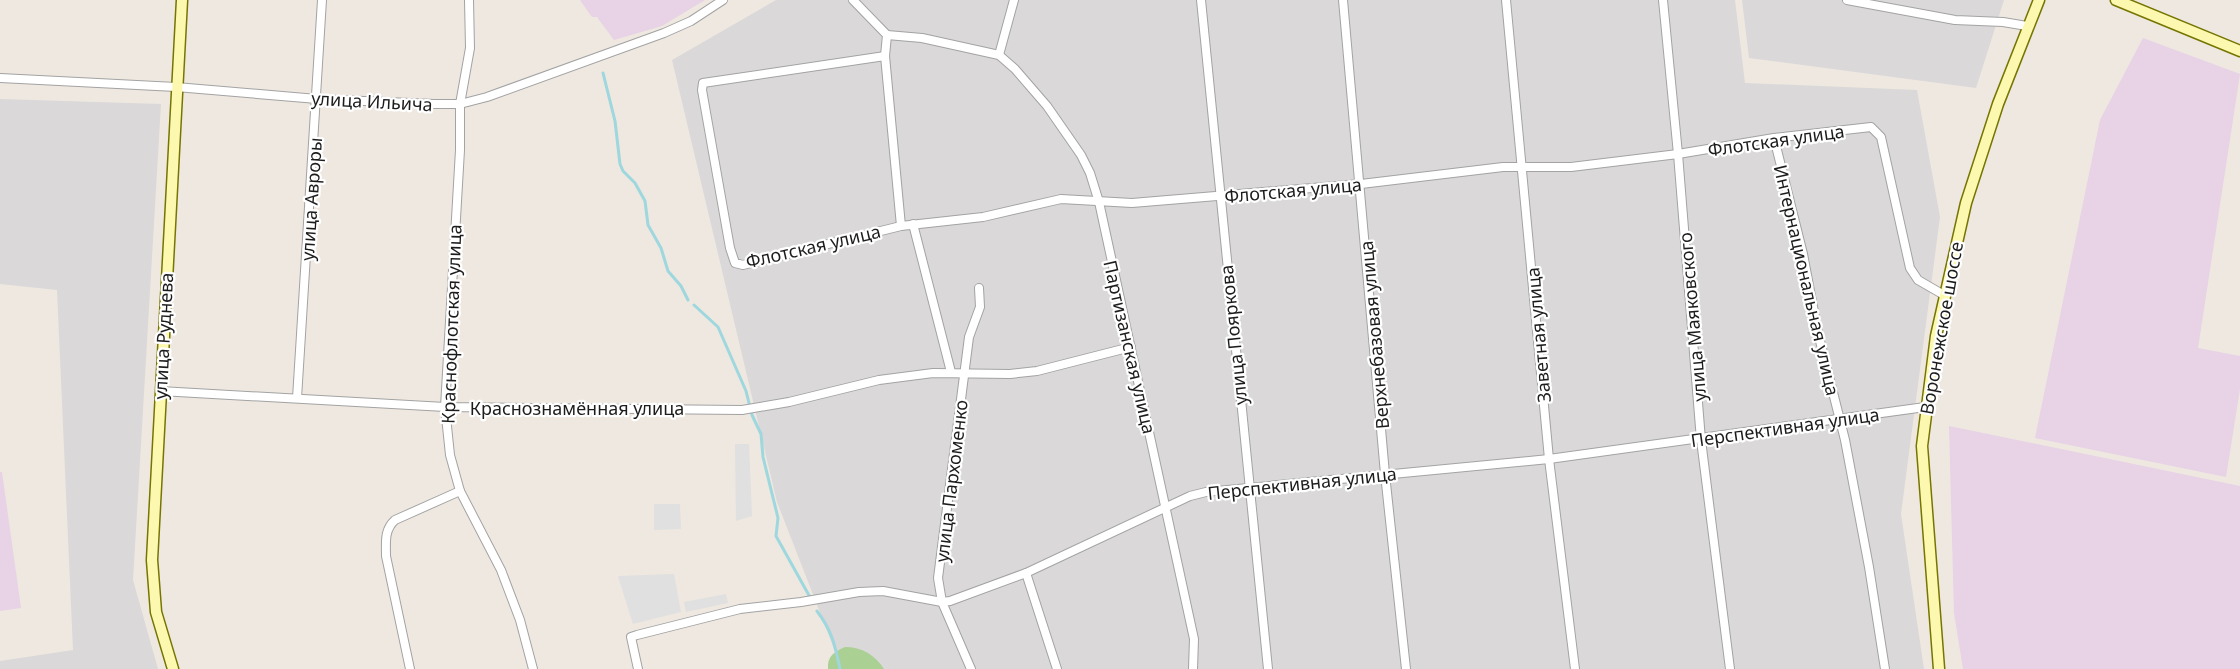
<svg xmlns="http://www.w3.org/2000/svg" width="2240" height="669" viewBox="0 0 2240 669" font-family="'Noto Sans',sans-serif">
	<rect width="100%" height="100%" fill="#eee8e0"/>
	<g fill="#dad8d9">
		<path d="M776,0H1735L1745,83L1917,90L1940,217L1901,514L1924,669H842L777,502L672,60Z"/>
		<path d="M1742,0H2004L1976,88L1749,58Z"/>
		<path d="M0,99L161,104L133,580L158,669H0V661L73,650L57,290L0,284Z"/>
	</g>
	<g fill="#e7d2e6">
		<path d="M580,0H705L662,26L614,40L597,17H592Z"/>
		<path d="M2143,38L2240,74L2198,348L2240,356V389L2226,477L2035,438L2100,120Z"/>
		<path d="M1949,426L2240,486V669H1963L1954,613Z"/>
		<path d="M0,472H2L21,608L0,611Z"/>
	</g>
	<path fill="#abd093" d="M845,647C862,647 875,655 884,669H828C827,656 834,652 845,647Z"/>
	<g fill="#e0e0e0">
		<path d="M735,444H749L752,516L736,521Z"/>
		<path d="M654,504H680L681,529L654,530Z"/>
		<path d="M674,574L681,612L633,624L618,576Z"/>
		<path d="M726,594L728,603L686,612L684,602Z"/>
	</g>
	<g fill="none" stroke-linecap="round" stroke-linejoin="round">
		<g stroke="#9ed7de" stroke-width="3">
			<path d="M603,73L615,121L620,164L623,171L635,183L645,201L648,225L661,248L668,271L681,286L688,300"/>
			<path d="M694,305L718,327L746,391L752,415L761,434L763,457L778,518L776,536L811,599"/>
			<path d="M817,611C832,631 835,645 840,669"/>
		</g>
		<defs>
			<g id="street">
				<path d="M469,0L470,48L460,104V150L445,407L450,455L460,491L501,570L520,620L533,669"/>
				<path d="M853,0L887,35L885,56L901,226"/>
				<path d="M1201,0L1268,669"/>
				<path d="M1343,0L1385,474L1406,669"/>
				<path d="M1506,0L1549,459L1575,669"/>
				<path d="M1663,0L1678,154L1701,440L1730,669"/>
				<path d="M1847,0L1955,20L2003,22L2027,26"/>
				<path d="M887,35L922,38L999,55L1015,69L1047,106L1081,155L1090,173L1099,202L1194,639L1193,669"/>
				<path d="M999,55L1014,0"/>
				<path d="M885,56L703,83L702,90L730,248L735,263L743,265L901,226L983,217L1061,199L1132,203L1361,184L1503,167H1571L1678,154L1774,138L1871,127L1881,137L1910,268L1918,280L1944,295"/>
				<path d="M0,78L176,87L317,99L434,104H460L487,97L664,33L691,21L723,0"/>
				<path d="M1774,138L1803,254L1818,333L1845,440L1869,567L1885,669"/>
				<path d="M913,224L951,372"/>
				<path d="M160,391L445,407L742,410L789,402L879,380L933,373L1010,374L1037,371L1131,347"/>
				<path d="M297,398L322,0"/>
				<path d="M1026,573L1057,669"/>
				<path d="M410,669L386,556C386,542 384,530 395,520L460,491"/>
				<path d="M638,669L631,637L637,635L740,609L801,602L859,592L883,591L942,602L950,601L1026,573L1190,496L1206,492L1549,459L1925,407"/>
				<path d="M971,669L942,602L938,578L969,337L980,307L979,288"/>
			</g>
			<g id="secondary">
				<path d="M2116,0L2240,51"/>
				<path d="M173,669L156,612L152,560L182,0"/>
				<path d="M1939,669L1922,446L1936,336L1966,203L1998,104L2039,0"/>
			</g>
		</defs>
		<use href="#street" stroke="#a3a3a3" stroke-width="10"/>
		<use href="#secondary" stroke="#757500" stroke-width="13"/>
		<use href="#street" stroke="#fff" stroke-width="8"/>
		<use href="#secondary" stroke="#fdf8b0" stroke-width="10"/>
	</g>
	<g text-anchor="middle" dominant-baseline="central" stroke-width="4.5" stroke-linejoin="round" paint-order="stroke">
		<g font-size="18" fill="#1c1c1c" stroke="#fff">
			<text transform="translate(372 101) rotate(3)">улица Ильича</text>
			<text transform="translate(1776 140) rotate(-8)">Флотская улица</text>
			<text transform="translate(1293 190) rotate(-5)">Флотская улица</text>
			<text transform="translate(311 199) rotate(-86)">улица Авроры</text>
			<text transform="translate(813 246) rotate(-13)">Флотская улица</text>
			<text transform="translate(1807 280) rotate(77)">Интернациональная улица</text>
			<text transform="translate(1692 317) rotate(-95)">улица Маяковского</text>
			<text transform="translate(451 324) rotate(-88)">Краснофлотская улица</text>
			<text transform="translate(1941 328) rotate(-80)">Воронежское шоссе</text>
			<text transform="translate(1233 335) rotate(-96)">улица Пояркова</text>
			<text transform="translate(1374 335) rotate(-95)">Верхнебазовая улица</text>
			<text transform="translate(1538 335) rotate(-95)">Заветная улица</text>
			<text transform="translate(163 336) rotate(-87)">улица Руднева</text>
			<text transform="translate(1130 347) rotate(77)">Партизанская улица</text>
			<text x="577" y="408">Краснознамённая улица</text>
			<text transform="translate(1785 427) rotate(-8)">Перспективная улица</text>
			<text transform="translate(951 481) rotate(-83)">улица Пархоменко</text>
			<text transform="translate(1302 483) rotate(-6)">Перспективная улица</text>
		</g>
	</g>
</svg>
